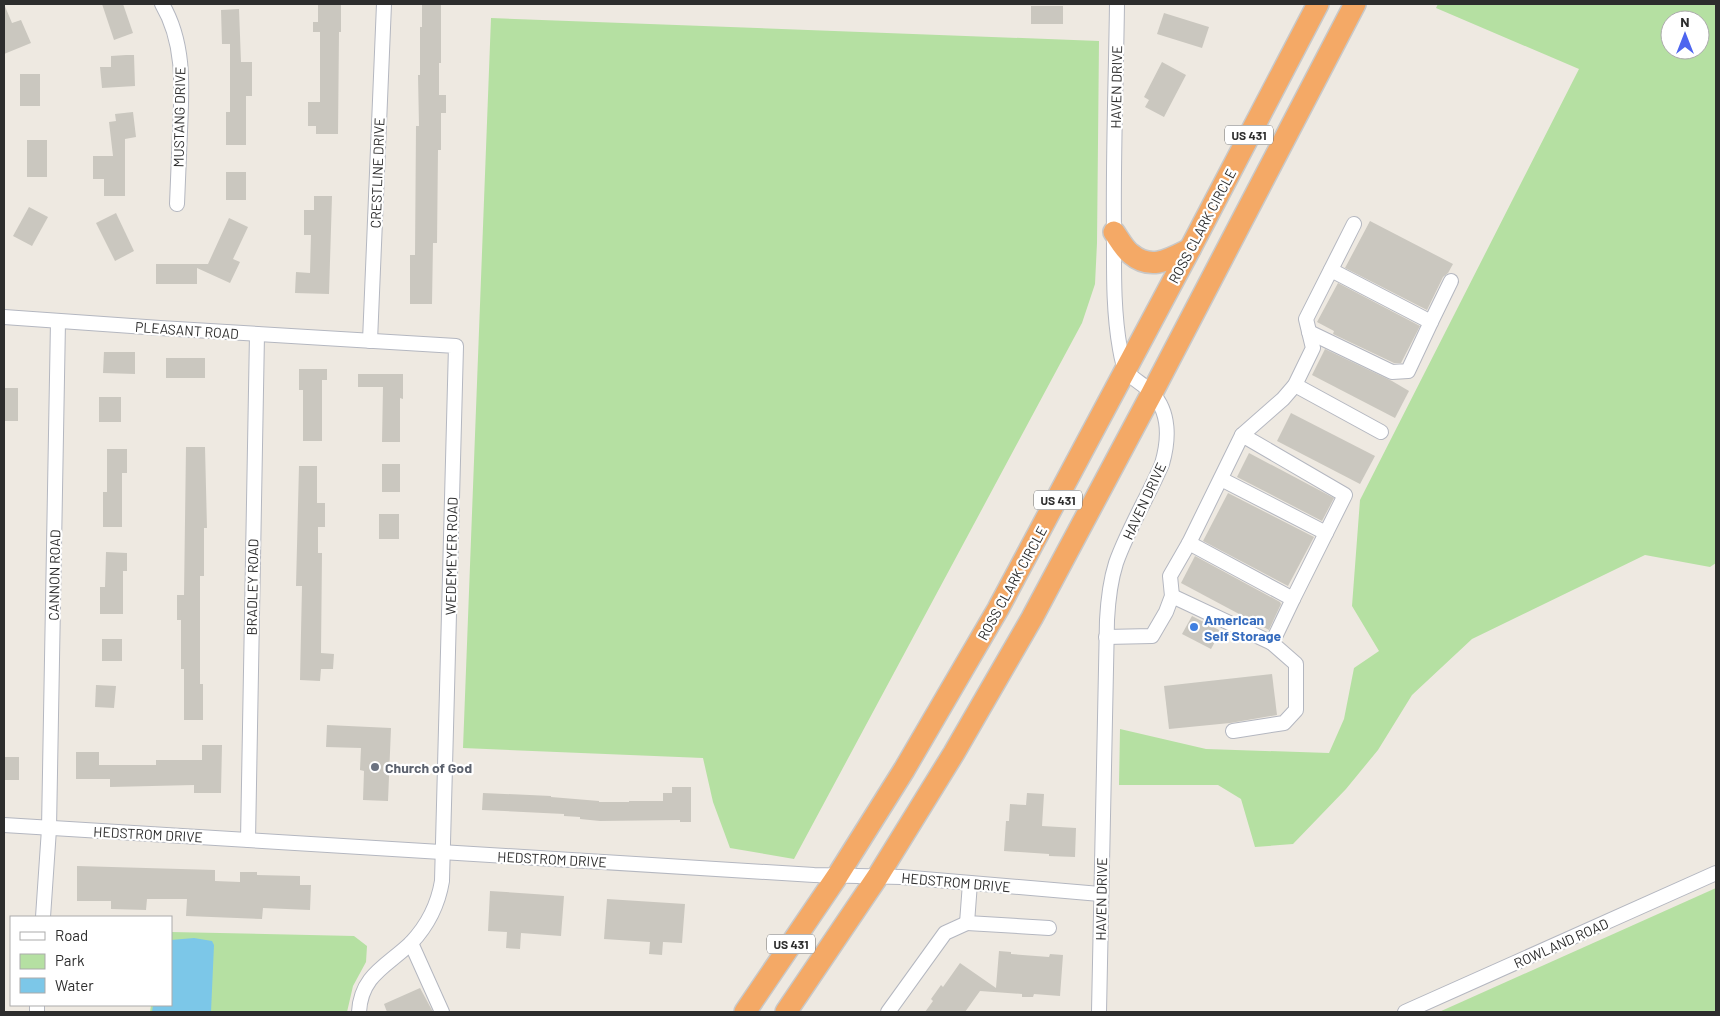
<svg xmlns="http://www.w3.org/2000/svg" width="1720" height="1016" viewBox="0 0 1720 1016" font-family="Barlow,sans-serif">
	<rect width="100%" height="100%" fill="#eee9e1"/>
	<g fill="#b5e0a2" fill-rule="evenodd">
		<path d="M1438,4H1716V563L1710,567L1645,555L1472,639L1412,695L1378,750L1346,789L1293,844L1255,847L1241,799L1218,785H1119L1120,729L1206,749L1329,753L1344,719L1354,668L1379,651L1352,606L1360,500L1579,69L1436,8ZM1670,20H1700V50H1670Z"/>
		<path d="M491,18L1099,41L1097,243L1095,284L1082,323L794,859L730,848L713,802L703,758L463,748Z"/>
		<path d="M1716,888V1012H1439Z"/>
		<path d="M171,932L354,936L367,946L366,962L353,986L347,1012H150L151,1005H171Z"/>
	</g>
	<path fill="#7cc7e8" d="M194,938L212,941L214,945L211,1012H152L153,1005H171V940Z"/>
	<g fill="#cac7bf">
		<path d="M4,4L12,23L21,20L31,43L4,54Z"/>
		<path d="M102,4H123L133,33L114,40Z"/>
		<path d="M318,4H341V32H339L338,134H316V126H308V102H320V32H313V22H318Z"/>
		<path d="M422,4H441V63H439V95H446V113H441V150H438L437,243H433L432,304H410V255H415L416,126H419L418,75H420V27H422Z"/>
		<rect x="1031" y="6" width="32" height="18"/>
		<path d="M239,9L241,62H252V96H246V145H226V112H230V44H222L221,10Z"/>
		<path d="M1164,13L1209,27L1202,48L1157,34Z"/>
		<path d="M126,55H134L135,86L102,88L100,67H111V56Z"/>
		<path d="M1162,62L1186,75L1164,117L1145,107L1149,100L1144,97Z"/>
		<rect x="20" y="74" width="20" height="32"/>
		<path d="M133,112L136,137L125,139V196H104V179H93V156H113L109,122L116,121L115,114Z"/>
		<rect x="27" y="140" width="20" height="37"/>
		<rect x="226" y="172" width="20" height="28"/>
		<path d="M314,196H332L329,294L295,293L296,272L310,273L311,235H304V210H314Z"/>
		<path d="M29,207L48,217L32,246L13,236Z"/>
		<path d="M116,213L134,251L115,261L96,223Z"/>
		<path d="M229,218L248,227L233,259L240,262L230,283L197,268V284H156V264H208Z"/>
		<path d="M1370,221L1453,264L1448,273L1443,277L1427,310L1345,268Z"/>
		<path d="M1338,283L1420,326L1401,363H1394L1333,334L1334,331L1317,322Z"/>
		<path d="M1325,349L1392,381L1409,391L1395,418L1312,375Z"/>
		<path d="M104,352H135V374L103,373Z"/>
		<rect x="166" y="358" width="39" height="20"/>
		<path d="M299,369H327V380H322V441H303V390H299Z"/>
		<path d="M358,374H403V399L400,398V442H382L383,387H358Z"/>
		<rect x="4" y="388" width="14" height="33"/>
		<rect x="99" y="397" width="22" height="25"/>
		<path d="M1291,413L1375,456L1360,484L1277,441Z"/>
		<path d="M186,447H205L207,528H204V576H200V684H203V720H184V669H181V620H177V595H184Z"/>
		<path d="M107,449H127V473H122V527H103V492H107Z"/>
		<path d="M1249,453L1334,498L1322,521L1237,477Z"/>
		<rect x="382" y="464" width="18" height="28"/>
		<path d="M299,466H317V503H325V527H318V553H322L321,653L334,654L333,669H321L320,681L300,680L302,586H296Z"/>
		<path d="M1228,493L1314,537L1288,586L1203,541Z"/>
		<rect x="379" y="514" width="20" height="25"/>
		<path d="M106,552L127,553V571H123V614H100V587H105Z"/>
		<path d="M1195,556L1280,602L1281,604L1269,630L1181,583Z"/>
		<path d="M1192,616L1221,631L1211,649L1182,634Z"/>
		<rect x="102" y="639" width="20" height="22"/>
		<path d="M1272,674L1277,715L1230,723L1169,729L1164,686Z"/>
		<path d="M96,685L116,686L114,708L95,707Z"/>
		<path d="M327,725L391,728L388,801L363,800L364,771L360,770L361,748L326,747Z"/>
		<path d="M202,745H222L221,793H194V785L110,787V779H76V752H99V765H156V760H202Z"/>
		<rect x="4" y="757" width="15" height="23"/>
		<path d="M672,787H691V822H680V820L600,821L580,819V817L564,816V814L482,810L483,793L551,796V797L599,801V802H629V801H663V793H672Z"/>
		<path d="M1027,793L1044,794L1042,826L1076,828L1075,857L1049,856V854L1004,851L1006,821H1009L1010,804L1026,805Z"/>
		<path d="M77,866L215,870V881L240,882V872H257V875L300,876V885H311L310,910L263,908L262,919L186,916L187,899H147L146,910L111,909V901H77Z"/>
		<path d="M490,891L564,896L561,936L521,933L520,949L506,948L507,932L488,931Z"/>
		<path d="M607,899L685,904L682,943L663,942L662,955L649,954L650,942L604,939Z"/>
		<path d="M999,951L1011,952V954L1049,957L1050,954L1063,955L1060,996L1034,994L1033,997H1022V994L980,991L965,1012H925L933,1001L931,999L941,985L943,987L960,963L996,988Z"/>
		<path d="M420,988L433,1012H387L384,1004Z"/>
	</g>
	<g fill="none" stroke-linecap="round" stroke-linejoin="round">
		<defs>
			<g id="minor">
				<path d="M162,4C185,43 182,87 180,131C179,155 178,180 177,204"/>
				<path d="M1331,270L1431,322L1451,281"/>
				<path d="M4,317L160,328L456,346L442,881C438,905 428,925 411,943C387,966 361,975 359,1012"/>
				<path d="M1309,332L1392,372L1408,371L1431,322"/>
				<path d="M370,341L384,4"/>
				<path d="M1295,385L1381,432"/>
				<path d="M1221,479L1326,533"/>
				<path d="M1189,543L1293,599L1345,495L1242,435"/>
				<path d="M1172,596L1272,643"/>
				<path d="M1106,637L1152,636L1166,612L1172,596L1170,576L1189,543L1242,435L1283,399L1295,385L1313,348L1306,319L1354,224"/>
				<path d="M1233,731L1284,723L1296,710V664L1272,643L1293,599"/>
				<path d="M4,825L814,875L901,877L1100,894"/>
				<path d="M248,840L257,334"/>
				<path d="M970,883L967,923L1049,928"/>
				<path d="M43,917L49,829L58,321"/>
				<path d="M411,943L442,1012"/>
				<path d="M37,1012V1005"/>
				<path d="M888,1012L945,933L967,923"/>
				<path d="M1099,1012L1107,620C1108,601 1110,582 1116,563C1128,529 1148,497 1162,464C1169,440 1170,412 1152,393C1145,385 1132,379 1126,371C1123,365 1121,355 1120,349C1113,310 1114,270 1114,231C1113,155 1116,80 1117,4"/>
				<path d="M1405,1012L1716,873"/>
			</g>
			<g id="highway">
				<path d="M1114,232C1119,239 1124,249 1131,254C1151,271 1170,259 1190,249"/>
				<path d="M745,1012L838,875L904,770L998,609L1190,249L1318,4"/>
				<path d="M786,1012L878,876L954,753L1032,618L1152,393L1355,4"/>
			</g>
		</defs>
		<use href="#minor" stroke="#b4b7c0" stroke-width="16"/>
		<use href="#highway" stroke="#c8c8c8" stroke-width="24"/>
		<use href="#minor" stroke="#fff" stroke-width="14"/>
		<use href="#highway" stroke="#f4a966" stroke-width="21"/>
	</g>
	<circle fill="#3f7fe0" stroke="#fff" stroke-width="2" cx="1194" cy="627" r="5"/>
	<circle fill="#6b7280" stroke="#fff" stroke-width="2" cx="375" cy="767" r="5"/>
	<g text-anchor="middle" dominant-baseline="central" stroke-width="4.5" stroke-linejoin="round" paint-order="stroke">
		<g fill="#fff" stroke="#6c6c6c" stroke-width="1">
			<rect x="1225" y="125.5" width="48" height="19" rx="4"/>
			<rect x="1034" y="490.5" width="48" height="19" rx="4"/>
			<rect x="767" y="934.5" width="48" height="19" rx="4"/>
		</g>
		<g font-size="12" font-weight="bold" fill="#2d2d2d">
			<text x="1249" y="135">US 431</text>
			<text x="1058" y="500">US 431</text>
			<text x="791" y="944">US 431</text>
		</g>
		<g font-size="14" fill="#2d2d2d" stroke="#fff">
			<text transform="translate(1116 87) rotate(-89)">HAVEN DRIVE</text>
			<text transform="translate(179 117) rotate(-89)">MUSTANG DRIVE</text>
			<text transform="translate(377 173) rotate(-88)">CRESTLINE DRIVE</text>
			<text transform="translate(1202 226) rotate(-62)">ROSS CLARK CIRCLE</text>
			<text transform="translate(187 330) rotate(4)">PLEASANT ROAD</text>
			<text transform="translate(1144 501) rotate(-65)">HAVEN DRIVE</text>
			<text transform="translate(451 556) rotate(-89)">WEDEMEYER ROAD</text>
			<text transform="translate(54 575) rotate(-89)">CANNON ROAD</text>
			<text transform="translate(1012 583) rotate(-61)">ROSS CLARK CIRCLE</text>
			<text transform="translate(252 587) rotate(-89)">BRADLEY ROAD</text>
			<text transform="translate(148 834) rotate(3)">HEDSTROM DRIVE</text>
			<text transform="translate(552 859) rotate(3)">HEDSTROM DRIVE</text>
			<text transform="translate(956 882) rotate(5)">HEDSTROM DRIVE</text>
			<text transform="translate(1101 899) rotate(-89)">HAVEN DRIVE</text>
			<text transform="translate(1561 943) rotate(-24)">ROWLAND ROAD</text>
		</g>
		<g font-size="14" font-weight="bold" fill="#366cbe" stroke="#fff" text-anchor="start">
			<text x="1204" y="619">American<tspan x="1204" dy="16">Self Storage</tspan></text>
		</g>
		<g font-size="14" font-weight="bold" fill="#5b616d" stroke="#fff" text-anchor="start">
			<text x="385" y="767">Church of God</text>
		</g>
	</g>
	<rect width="1720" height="1016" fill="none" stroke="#2d2d2d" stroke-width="10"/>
	<rect x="10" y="916" width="162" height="90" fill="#ffffff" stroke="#ababab"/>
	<rect x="20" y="932" width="25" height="8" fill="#ffffff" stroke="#ababab"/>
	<text x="55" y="941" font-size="15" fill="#2d2d2d">Road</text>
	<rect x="20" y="954" width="25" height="15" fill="#b5e0a2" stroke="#ababab"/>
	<text x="55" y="966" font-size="15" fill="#2d2d2d">Park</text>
	<rect x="20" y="978" width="25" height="15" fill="#7cc7e8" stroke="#ababab"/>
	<text x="55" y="991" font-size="15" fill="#2d2d2d">Water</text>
	<g transform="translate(1685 35)"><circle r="24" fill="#ffffff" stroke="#ababab"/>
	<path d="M0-4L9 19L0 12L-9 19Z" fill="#4d65ef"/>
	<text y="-8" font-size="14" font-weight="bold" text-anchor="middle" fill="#2d2d2d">N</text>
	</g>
</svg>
